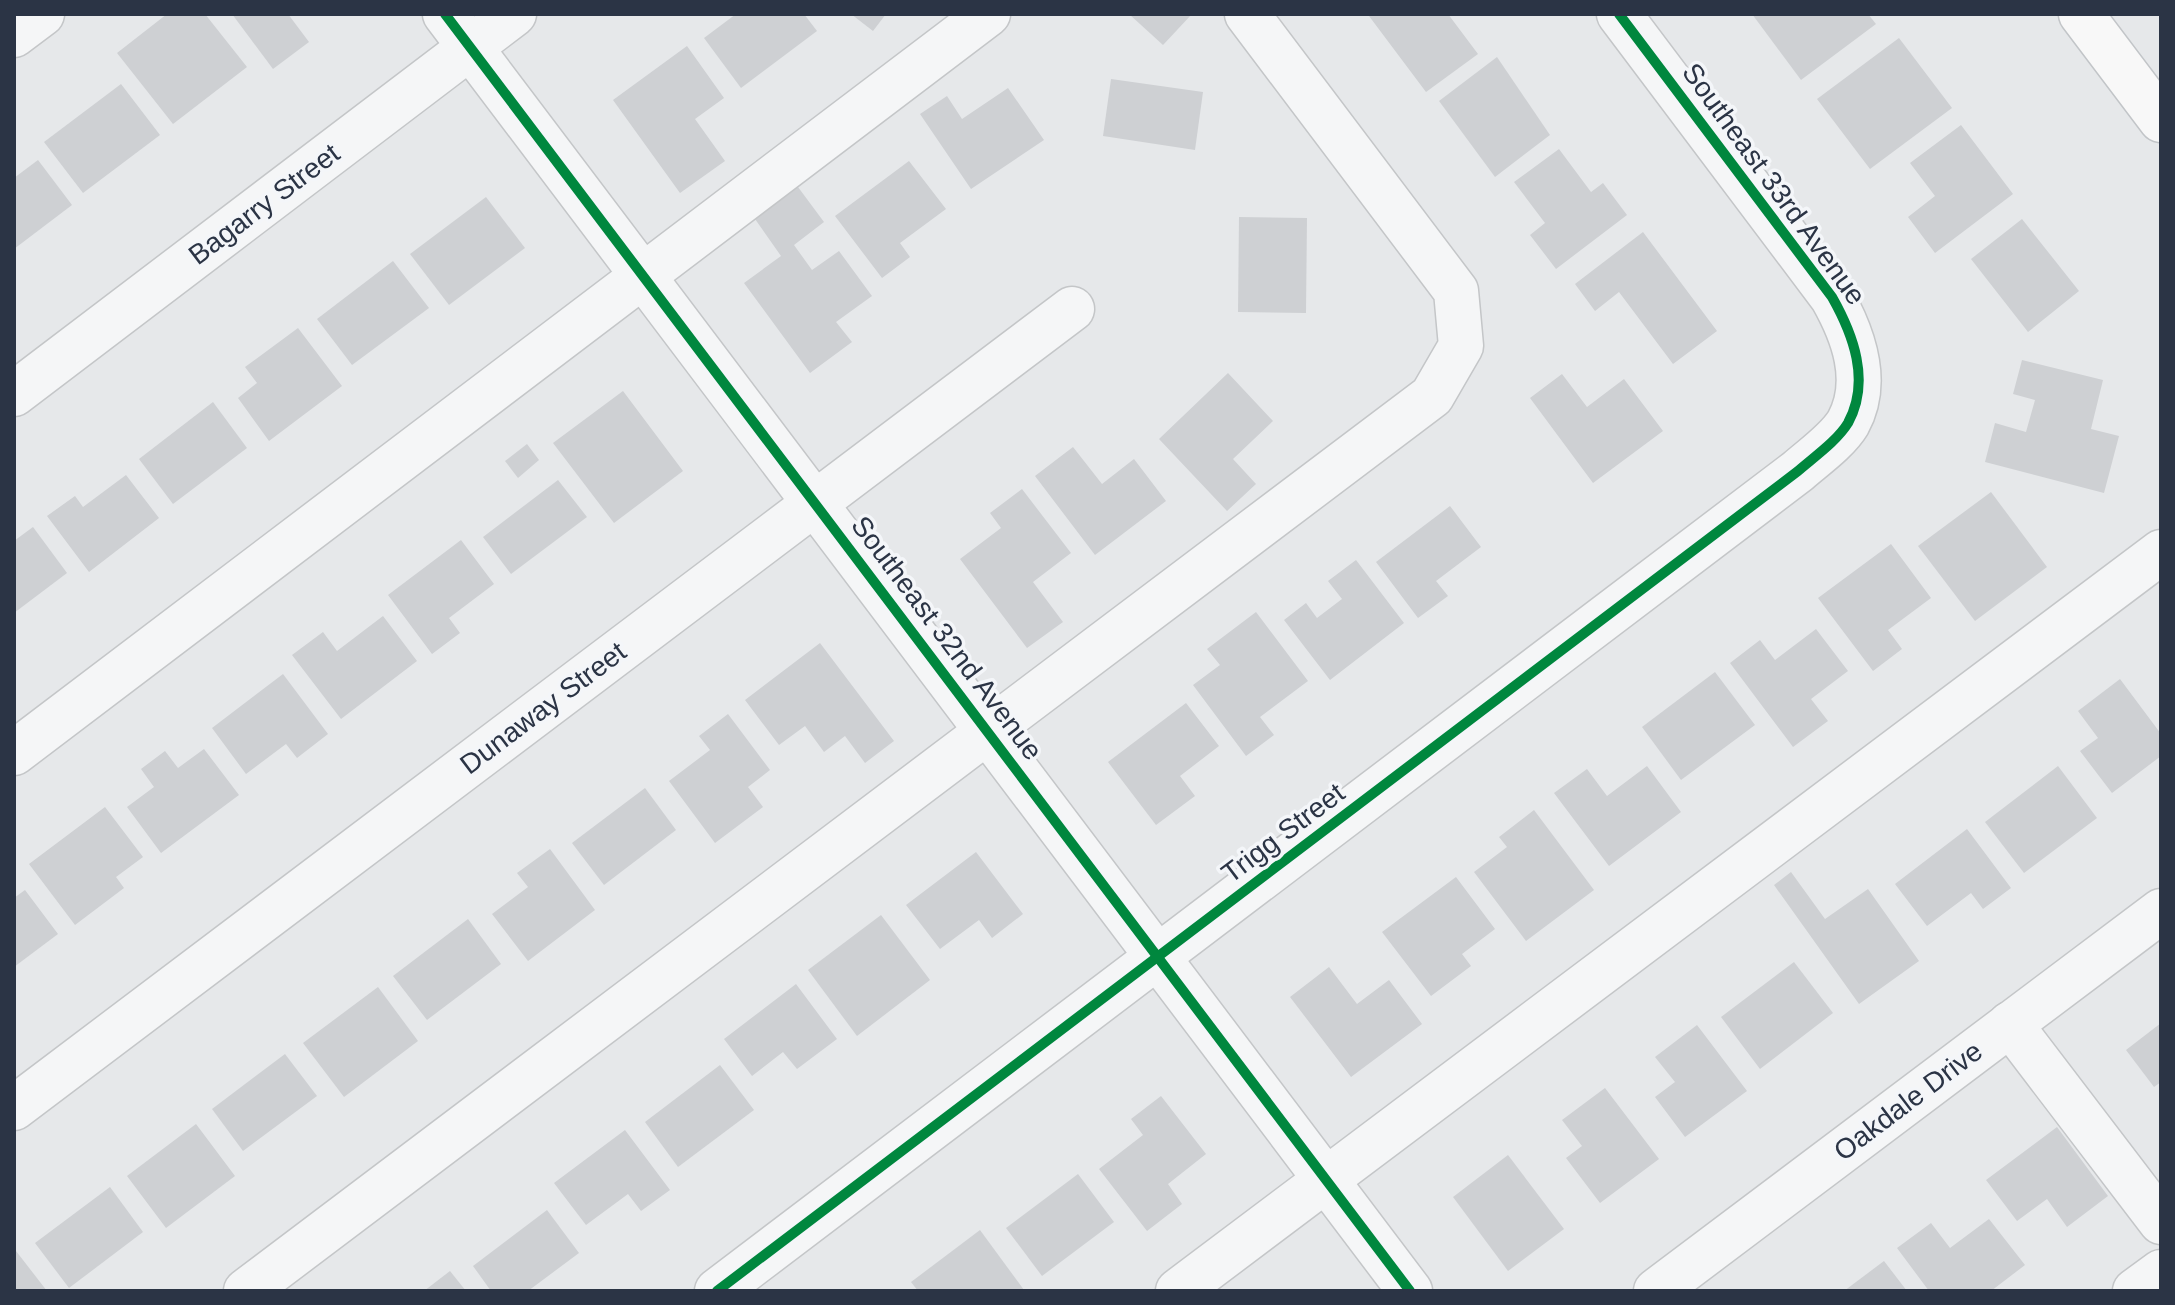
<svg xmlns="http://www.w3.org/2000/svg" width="2175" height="1305" viewBox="0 0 2175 1305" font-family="Arial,sans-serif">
	<rect width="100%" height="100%" fill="#e6e8ea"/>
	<g fill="#ced0d3">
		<path d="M167,14H205L247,67L173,124L117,53Z"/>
		<path d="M232,14H288L309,42L273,69Z"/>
		<path d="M736,14H804L817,31L741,88L704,38Z"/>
		<path d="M851,14H886L873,31Z"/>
		<path d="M1129,14H1192L1163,45Z"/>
		<path d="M1372,14H1448L1478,54L1426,92L1369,16Z"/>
		<path d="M1752,14H1868L1876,24L1801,80Z"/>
		<path d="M1899,38L1952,108L1870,169L1817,99Z"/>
		<path d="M687,46L724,98L695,119L725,161L680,193L613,100Z"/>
		<path d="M1497,57L1550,135L1495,177L1439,101Z"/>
		<path d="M1111,79L1203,92L1195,150L1103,136Z"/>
		<path d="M121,84L160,135L83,193L44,142Z"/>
		<path d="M1008,88L1044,140L971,189L920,114L947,96L962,119Z"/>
		<path d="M1961,125L2013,194L1935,253L1908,217L1935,196L1910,163Z"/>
		<path d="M1559,149L1591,192L1603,183L1627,215L1556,269L1530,235L1545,223L1514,182Z"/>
		<path d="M38,160L72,205L14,249V178Z"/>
		<path d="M909,161L946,209L900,243L910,257L882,278L835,216Z"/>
		<path d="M798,187L824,222L794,245L812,270L839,251L872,296L836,322L852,342L810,373L744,283L781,256L755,219Z"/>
		<path d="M486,197L525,248L449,305L410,254Z"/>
		<path d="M1239,217L1307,218L1306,313L1238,312Z"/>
		<path d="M2022,219L2079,291L2028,332L1971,259Z"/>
		<path d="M1643,232L1717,331L1673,364L1619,292L1595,311L1575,284Z"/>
		<path d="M393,261L429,308L352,365L317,319Z"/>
		<path d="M298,328L342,386L269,441L238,398L257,383L245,367Z"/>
		<path d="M2022,360L2103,380L2091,429L2119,436L2104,493L1985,462L1995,423L2026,432L2035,400L2013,394Z"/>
		<path d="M1228,373L1273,421L1233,459L1256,484L1227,511L1159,439Z"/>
		<path d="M1562,374L1587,407L1624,379L1663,431L1593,483L1530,398Z"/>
		<path d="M623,391L683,471L614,523L553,443Z"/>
		<path d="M213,402L247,448L173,504L139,459Z"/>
		<path d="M527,444L539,460L518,478L505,461Z"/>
		<path d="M1073,447L1102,484L1134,459L1166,501L1095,555L1035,476Z"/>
		<path d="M126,475L159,518L89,572L47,516L75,496L83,507Z"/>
		<path d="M558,480L587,517L511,574L483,537Z"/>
		<path d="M1022,489L1071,553L1033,582L1063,622L1027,648L960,559L1001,528L990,513Z"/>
		<path d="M1991,492L2047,567L1975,621L1918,546Z"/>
		<path d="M1450,506L1481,547L1436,581L1448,596L1418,618L1376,562Z"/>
		<path d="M33,527L67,573L14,613V541Z"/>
		<path d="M461,540L494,584L449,618L460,633L432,654L388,595Z"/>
		<path d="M1891,544L1931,598L1888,630L1902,649L1873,671L1818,598Z"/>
		<path d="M1356,560L1404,623L1330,680L1284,620L1306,603L1317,618L1342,599L1328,581Z"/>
		<path d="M1256,612L1308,681L1260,717L1274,735L1246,756L1193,685L1220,665L1207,649Z"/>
		<path d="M383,616L417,661L341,719L292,655L323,632L337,651Z"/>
		<path d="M1816,629L1848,671L1811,699L1828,721L1793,747L1730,663L1760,640L1775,660Z"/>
		<path d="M820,643L894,741L865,763L845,736L824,752L805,726L779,745L745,700Z"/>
		<path d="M1715,672L1755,725L1681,780L1642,727Z"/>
		<path d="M283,674L328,734L297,758L286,744L246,774L212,728Z"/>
		<path d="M2120,679L2161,734V756L2112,793L2080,751L2098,738L2078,711Z"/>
		<path d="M1186,703L1219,746L1180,776L1195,796L1156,825L1108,762Z"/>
		<path d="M728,714L770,770L748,787L763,807L715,843L669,781L710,750L699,736Z"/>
		<path d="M204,749L239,795L161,853L127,807L154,787L141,769L165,751L178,768Z"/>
		<path d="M1647,766L1681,812L1609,866L1554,793L1587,769L1607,796Z"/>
		<path d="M2058,766L2097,818L2024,873L1985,822Z"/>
		<path d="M645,788L676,830L604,885L572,843Z"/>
		<path d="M105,807L143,857L116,877L124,888L75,925L29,864Z"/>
		<path d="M1534,810L1594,890L1526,941L1474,872L1507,847L1499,837Z"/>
		<path d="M1967,829L2011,888L1983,909L1971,893L1927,926L1895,884Z"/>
		<path d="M550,849L595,910L528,961L492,914L528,887L517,873Z"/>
		<path d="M976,852L1023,914L992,938L979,920L940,949L906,905Z"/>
		<path d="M1791,872L1825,919L1868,889L1919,961L1859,1004L1774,885Z"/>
		<path d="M1456,877L1495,929L1462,954L1471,966L1431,996L1382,932Z"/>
		<path d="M25,890L58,934L14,967V898Z"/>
		<path d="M881,915L930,980L857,1036L808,970Z"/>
		<path d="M468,919L501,964L427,1020L393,976Z"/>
		<path d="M1794,962L1833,1013L1760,1069L1721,1017Z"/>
		<path d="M1329,967L1357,1004L1389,980L1422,1024L1351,1077L1290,997Z"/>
		<path d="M796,984L837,1039L797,1069L783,1052L752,1076L724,1039Z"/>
		<path d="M378,987L418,1041L344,1097L303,1043Z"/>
		<path d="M2161,1023V1082L2154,1087L2126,1050Z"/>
		<path d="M1697,1025L1747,1091L1685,1137L1655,1097L1675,1082L1655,1057Z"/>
		<path d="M285,1054L317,1096L243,1151L212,1109Z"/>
		<path d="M720,1065L754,1110L678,1167L645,1122Z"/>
		<path d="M1605,1088L1659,1159L1600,1203L1566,1158L1582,1146L1562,1120Z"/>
		<path d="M1161,1096L1206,1154L1168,1184L1182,1204L1147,1231L1099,1169L1143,1135L1131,1119Z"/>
		<path d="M196,1124L235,1176L166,1228L127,1176Z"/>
		<path d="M2057,1127L2108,1196L2067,1227L2047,1199L2017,1221L1986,1180Z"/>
		<path d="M625,1130L670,1190L641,1211L628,1194L586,1225L554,1183Z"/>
		<path d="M1508,1155L1564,1229L1508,1271L1453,1197Z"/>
		<path d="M1078,1174L1114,1222L1042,1276L1006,1228Z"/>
		<path d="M110,1187L143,1232L69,1288L35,1243Z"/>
		<path d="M547,1210L579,1253L528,1291H491L473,1266Z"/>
		<path d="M1989,1219L2025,1265L1991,1291H1929L1897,1248L1931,1223L1950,1248Z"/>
		<path d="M980,1230L1024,1290L918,1291L911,1282Z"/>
		<path d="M16,1251L47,1291H14Z"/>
		<path d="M1884,1261L1907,1291H1844Z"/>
		<path d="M450,1271L466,1291H424Z"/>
	</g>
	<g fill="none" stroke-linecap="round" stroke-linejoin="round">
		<defs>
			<g id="minor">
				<path d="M445,14L1410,1291"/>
				<path d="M14,35L42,14"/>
				<path d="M14,394L514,14"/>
				<path d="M14,753L988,14"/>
				<path d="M2010,1024L2161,1222"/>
				<path d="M14,1108L1072,309"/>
				<path d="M246,1291L1432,396L1461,346L1456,291L1247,14"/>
				<path d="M717,1291L1798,471C1814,457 1837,441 1848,423C1871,381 1853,334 1832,297L1619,14"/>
				<path d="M1178,1291L2161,552"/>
				<path d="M1656,1291L2161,911"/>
				<path d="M2135,1291L2161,1272"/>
			</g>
			<path id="major" d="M2081,14L2161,120"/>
		</defs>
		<use href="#minor" stroke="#c4c6c8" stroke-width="47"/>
		<use href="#major" stroke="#c2c5c8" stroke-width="47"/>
		<use href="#minor" stroke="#f5f6f7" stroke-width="44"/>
		<use href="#major" stroke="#f8f8f8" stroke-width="44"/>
		<defs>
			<g id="cycleway">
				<path d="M445,14L1410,1291"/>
				<path d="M717,1291L1798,471C1814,457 1837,441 1848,423C1871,381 1853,334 1832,297L1619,14"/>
			</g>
		</defs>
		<use href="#cycleway" stroke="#f4f6f9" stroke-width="15"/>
		<use href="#cycleway" stroke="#00873e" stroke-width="10"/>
	</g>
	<g text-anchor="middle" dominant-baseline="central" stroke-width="7" stroke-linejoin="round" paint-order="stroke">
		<g font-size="28" fill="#2b3445" stroke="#f4f6f9">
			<text transform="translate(1774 184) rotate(54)">Southeast 33rd Avenue</text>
			<text transform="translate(264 204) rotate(-37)">Bagarry Street</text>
			<text transform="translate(947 638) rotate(53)">Southeast 32nd Avenue</text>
			<text transform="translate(543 708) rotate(-37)">Dunaway Street</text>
			<text transform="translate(1283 833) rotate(-37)">Trigg Street</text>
			<text transform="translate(1908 1101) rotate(-37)">Oakdale Drive</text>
		</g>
	</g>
	<rect width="2175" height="1305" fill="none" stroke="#2b3445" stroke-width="32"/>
</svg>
